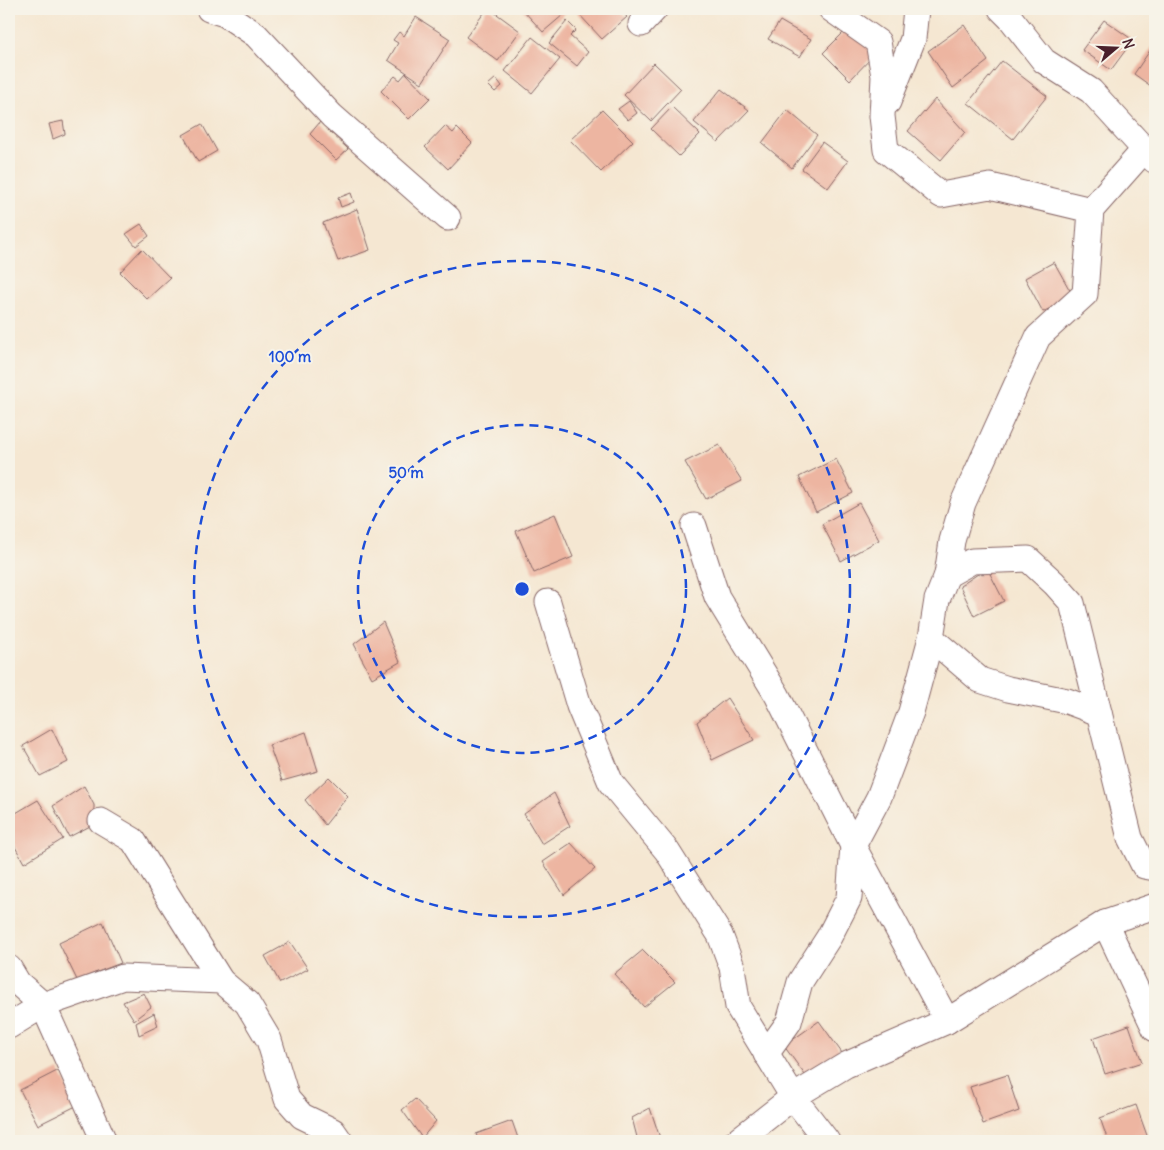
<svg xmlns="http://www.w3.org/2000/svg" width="1164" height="1150" viewBox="0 0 1164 1150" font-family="Delius,sans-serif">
	<rect width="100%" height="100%" fill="#f7f3e8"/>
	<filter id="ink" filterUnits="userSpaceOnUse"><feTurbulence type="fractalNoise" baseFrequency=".02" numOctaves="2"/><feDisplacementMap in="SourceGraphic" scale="10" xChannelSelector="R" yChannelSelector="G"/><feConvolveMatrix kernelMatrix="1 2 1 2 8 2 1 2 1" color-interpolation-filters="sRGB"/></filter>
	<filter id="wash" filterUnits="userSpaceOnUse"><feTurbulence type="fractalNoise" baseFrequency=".0096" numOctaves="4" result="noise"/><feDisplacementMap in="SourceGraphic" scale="20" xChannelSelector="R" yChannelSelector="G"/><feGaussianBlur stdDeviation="1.12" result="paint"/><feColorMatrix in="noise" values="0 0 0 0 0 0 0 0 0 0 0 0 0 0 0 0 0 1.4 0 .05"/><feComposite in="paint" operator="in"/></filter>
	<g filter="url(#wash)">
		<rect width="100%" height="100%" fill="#f5e7d2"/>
		<g id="blocks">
			<g fill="#edb5a1">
				<path d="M487,9H490L520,31L498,61L466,37Z"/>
				<path d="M522,9H570L543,32Z"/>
				<path d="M581,9H619L627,17L602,39L577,12Z"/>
				<path d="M416,17L450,39L422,83L388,60L398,43L393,40L399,32L404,36Z"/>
				<path d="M1104,20L1133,40L1111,70L1082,50Z"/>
				<path d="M567,21L576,30L570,36L588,52L577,66L549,43Z"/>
				<path d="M780,21L811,39L800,57L768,39Z"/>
				<path d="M964,25L988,61L953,88L928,51Z"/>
				<path d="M848,28L875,54L850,80L823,53Z"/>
				<path d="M532,37L560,59L532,93L505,71Z"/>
				<path d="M1155,43V89L1134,74Z"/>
				<path d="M1002,61L1047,96L1013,139L968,103Z"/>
				<path d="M654,63L681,89L651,121L624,95Z"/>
				<path d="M406,73L430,98L409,119L381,91L395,76L400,80Z"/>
				<path d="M496,78L502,86L495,92L488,85Z"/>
				<path d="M721,89L749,110L718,142L694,122Z"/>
				<path d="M935,99L965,132L941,160L908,131Z"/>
				<path d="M629,101L637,113L628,120L618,109Z"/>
				<path d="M672,107L700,134L679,156L651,129Z"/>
				<path d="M602,110L633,141L601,172L570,140Z"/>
				<path d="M787,110L817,135L792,168L762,143Z"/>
				<path d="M63,121L65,134L53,139L49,124Z"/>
				<path d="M320,122L348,149L336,160L310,134Z"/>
				<path d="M202,124L217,151L198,162L183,135Z"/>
				<path d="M445,126L453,133L457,128L472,143L448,169L425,147Z"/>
				<path d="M822,142L848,161L828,188L802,169Z"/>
				<path d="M351,193L354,202L341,207L338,198Z"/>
				<path d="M357,209L370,250L338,261L323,223Z"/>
				<path d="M141,224L149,236L136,246L126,234Z"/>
				<path d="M142,249L170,278L147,299L120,272Z"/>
				<path d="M1054,262L1073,296L1043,312L1025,278Z"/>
				<path d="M719,445L742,481L706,499L685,462Z"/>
				<path d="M836,459L853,493L816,512L799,477Z"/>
				<path d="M859,503L879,540L841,561L822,524Z"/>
				<path d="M555,514L573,557L534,573L516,531Z"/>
				<path d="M987,568L1004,601L974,616L960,586Z"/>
				<path d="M383,622L400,662L372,678L354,644Z"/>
				<path d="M727,698L754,740L712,760L697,722Z"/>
				<path d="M52,729L68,762L40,776L23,746Z"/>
				<path d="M306,732L318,771L282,781L269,745Z"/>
				<path d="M329,777L348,796L325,825L305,800Z"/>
				<path d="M84,786L94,805V824L69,837L53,806Z"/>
				<path d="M554,793L570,826L542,844L524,814Z"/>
				<path d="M38,800L63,839L24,863L9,836V817Z"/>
				<path d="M571,843L595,869L564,895L543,862Z"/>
				<path d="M103,922L121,963L77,980L59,943Z"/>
				<path d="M290,942L308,969L280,983L265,956Z"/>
				<path d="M643,950L675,982L644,1007L614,974Z"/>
				<path d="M144,993L151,1007L134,1020L123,1002Z"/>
				<path d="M154,1013L158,1026L139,1035L136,1023Z"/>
				<path d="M819,1021L842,1053L805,1075L784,1046Z"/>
				<path d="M1129,1025L1142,1062L1105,1074L1093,1038Z"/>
				<path d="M59,1070L76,1106L38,1125L20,1090Z"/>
				<path d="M1007,1075L1019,1111L983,1124L970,1087Z"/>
				<path d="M415,1099L436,1121L422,1138L402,1110Z"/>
				<path d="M1136,1105L1149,1141H1108L1100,1118Z"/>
				<path d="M650,1108L660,1138L653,1141H638L632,1118Z"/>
				<path d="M512,1121L519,1141H479L476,1134Z"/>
			</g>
		</g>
	</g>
	<g filter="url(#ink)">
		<use href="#blocks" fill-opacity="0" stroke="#866565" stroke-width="1"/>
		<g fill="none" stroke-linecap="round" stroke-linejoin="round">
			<defs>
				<g id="minor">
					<path d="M209,9L225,14L256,35L332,116L448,218"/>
					<path d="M831,9L878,42L884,76L882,116L886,150L941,195L990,186L1091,210"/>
					<path d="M1001,9L1011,19L1044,61L1091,91L1154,160"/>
					<path d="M641,24L655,9"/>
					<path d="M888,102L913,39L916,9"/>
					<path d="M694,526L717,597L777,695L853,846L947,1021"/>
					<path d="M947,575L972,561L1028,559L1054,583L1072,603L1130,838L1144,866L1155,868"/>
					<path d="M548,602L579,706L611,783L667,851L720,935L732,967L738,1007L793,1097L827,1141"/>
					<path d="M931,638L980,680L1008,689L1067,701L1099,713"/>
					<path d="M101,821L133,840L221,981"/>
					<path d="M1105,923L1155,1029"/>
					<path d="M9,968L18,983L43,1005L104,1141"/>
					<path d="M9,1026L43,1005L123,977L221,981L247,1003L269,1040L287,1099L302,1116L333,1131L340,1141"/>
					<path d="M766,1054L789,1022L800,982L829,937L849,898L853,846L879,797L911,712L931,638L937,600L947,575L952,541L963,503L1038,337L1085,294L1091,210L1145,149L1155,147"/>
					<path d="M737,1141L793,1097L846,1065L947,1021L1105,923L1155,906"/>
				</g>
			</defs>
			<use href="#minor" stroke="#866565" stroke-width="27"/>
			<use href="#minor" stroke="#fff" stroke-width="25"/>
		</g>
	</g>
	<g fill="none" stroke="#1d4ed8" stroke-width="2.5" stroke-dasharray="9 6">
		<circle cx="522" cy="589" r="164"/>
		<circle cx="522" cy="589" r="328"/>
	</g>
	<circle cx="522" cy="589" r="8" fill="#1d4ed8" stroke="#f7f3e8" stroke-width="2.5"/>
	<g font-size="15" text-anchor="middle" font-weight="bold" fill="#1d4ed8" stroke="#f7f3e8" stroke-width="4" stroke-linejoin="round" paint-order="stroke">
		<text x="290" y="362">100 m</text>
		<text x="406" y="478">50 m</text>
	</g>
	<rect width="1164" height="1150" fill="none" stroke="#f7f3e8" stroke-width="30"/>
	<g transform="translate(1116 48) rotate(71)" stroke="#f7f3e8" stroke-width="4" paint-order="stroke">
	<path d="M0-4L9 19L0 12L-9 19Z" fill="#4a1f2b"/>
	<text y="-8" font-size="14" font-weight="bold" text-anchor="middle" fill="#4a1f2b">N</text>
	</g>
</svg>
